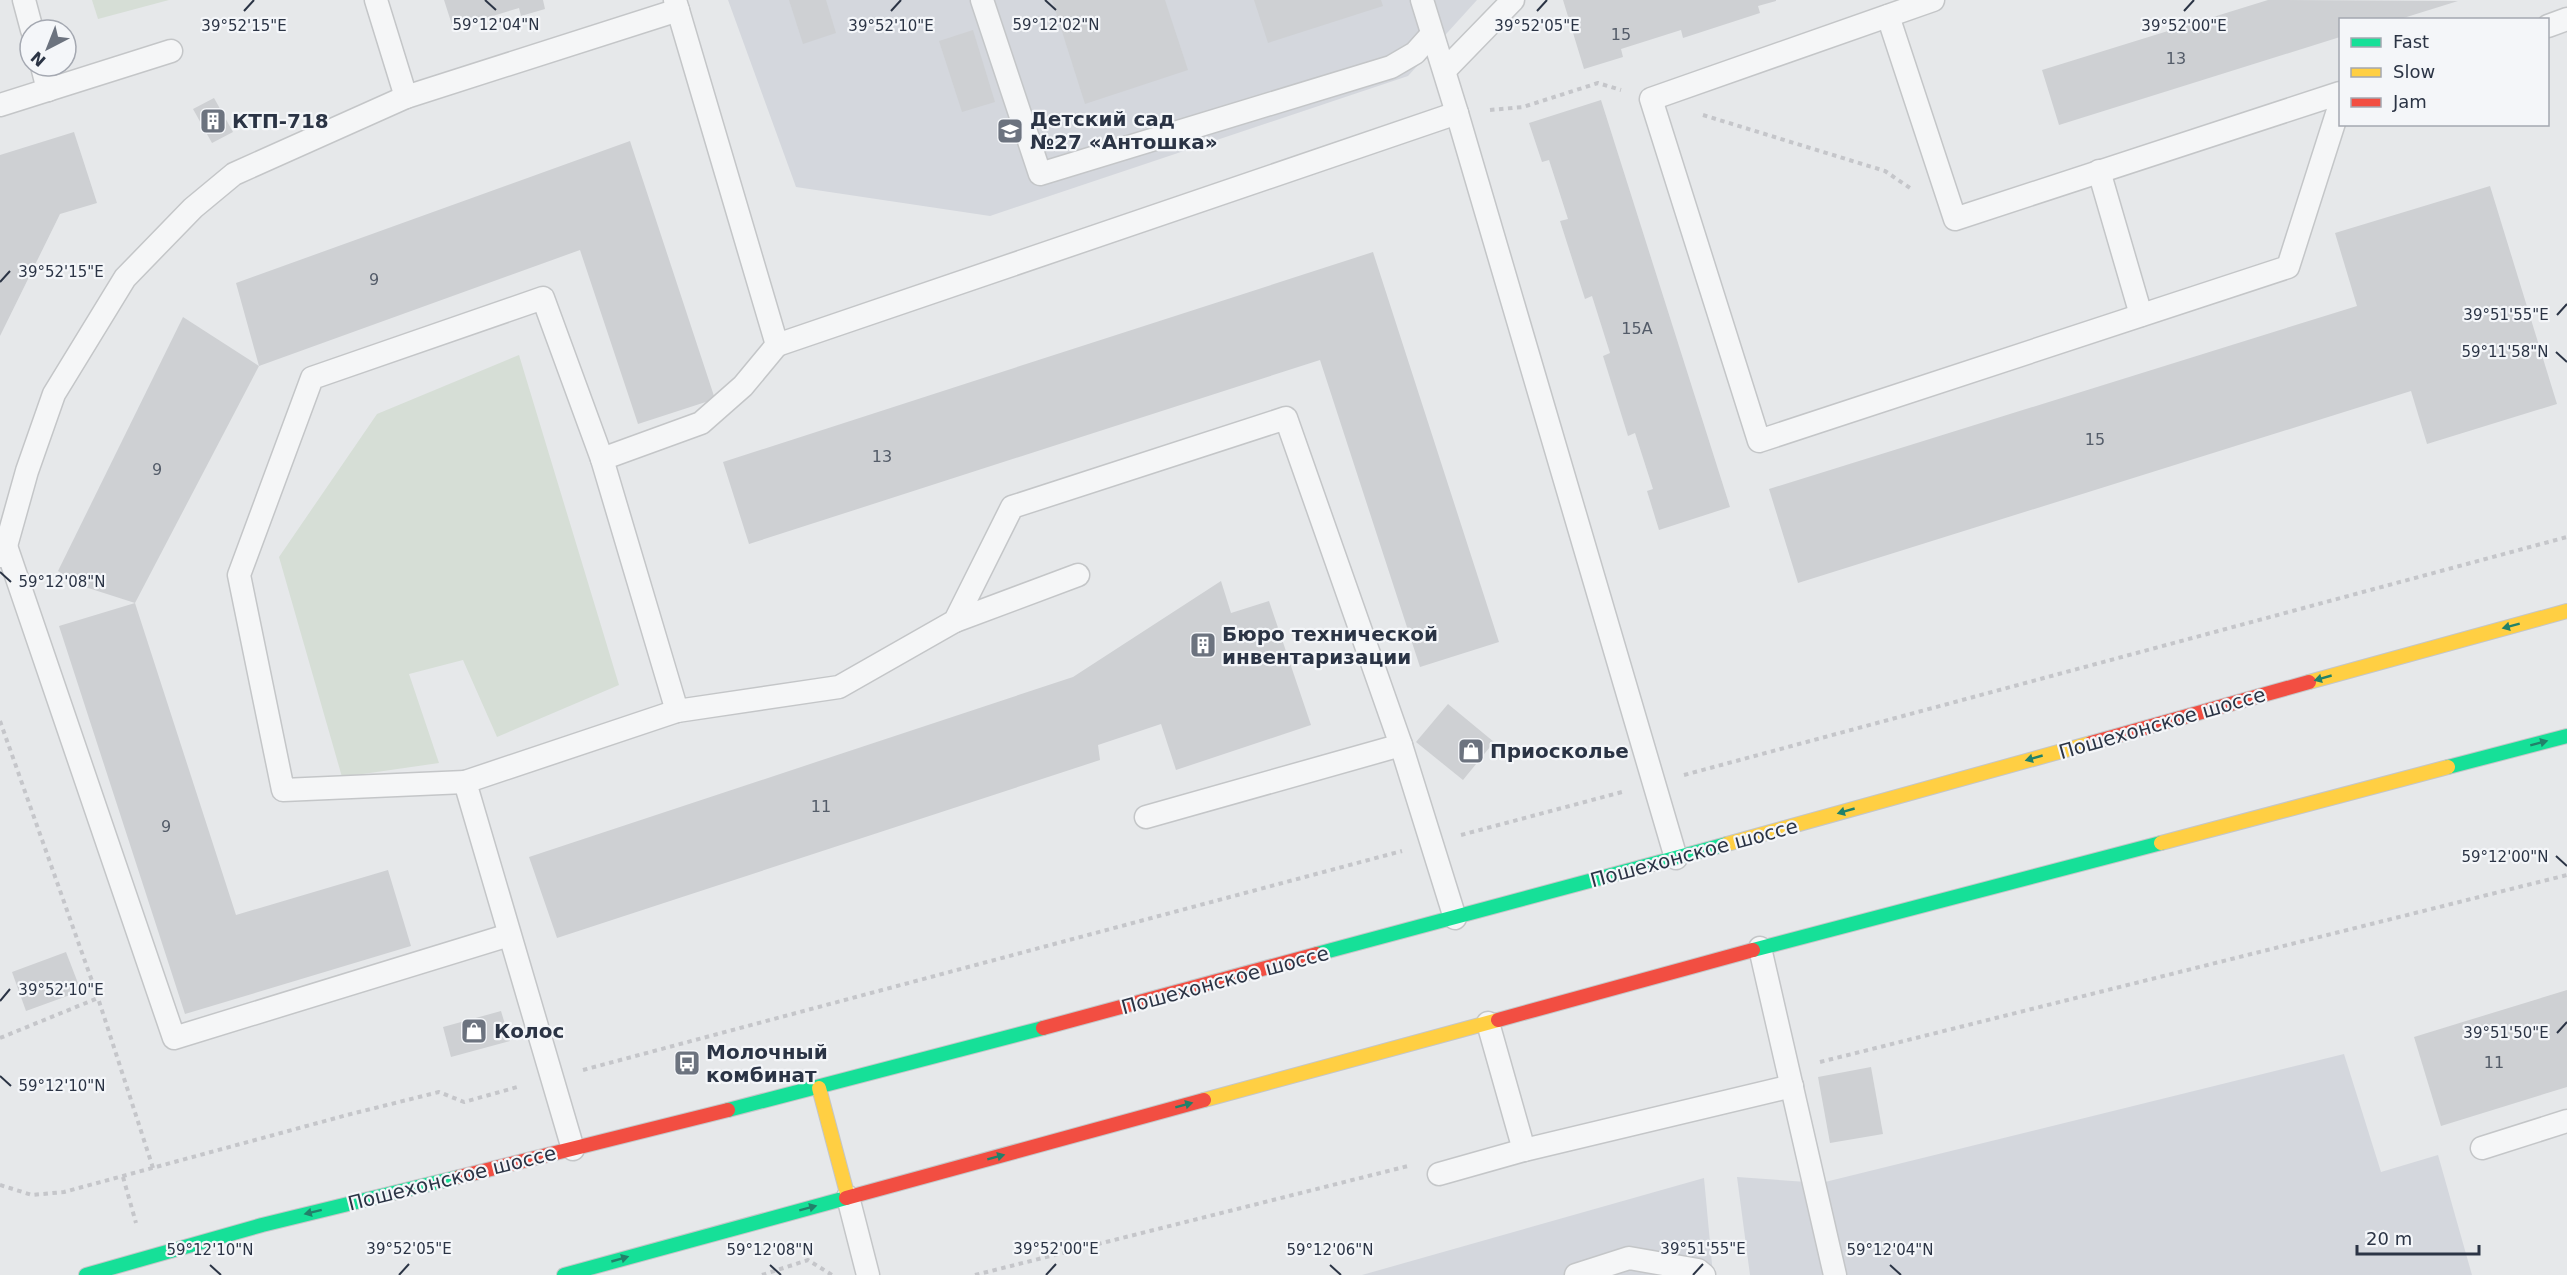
<svg xmlns="http://www.w3.org/2000/svg" width="2567" height="1275" viewBox="0 0 2567 1275" font-family="'DejaVu Sans',sans-serif">
	<rect width="100%" height="100%" fill="#e6e8ea"/>
	<g fill="#d4d7dd">
		<path d="M728,0H1477L1408,76L990,216L796,187Z"/>
		<path d="M2344,1054L2381,1172L2438,1155L2472,1275H1750L1737,1177L1821,1183Z"/>
		<path d="M1704,1178L1713,1275H1362Z"/>
	</g>
	<g fill="#d6ded6">
		<path d="M92,0H169L98,19Z"/>
		<path d="M519,355L619,685L497,737L463,660L409,674L439,763L342,777L279,557L377,414Z"/>
	</g>
	<g fill="#ced0d3">
		<path d="M444,0H543L545,9L521,16L519,8L453,28Z"/>
		<path d="M789,0H826L836,33L803,44Z"/>
		<path d="M1052,0H1165L1188,70L1085,104Z"/>
		<path d="M1254,0H1381L1383,6L1268,43Z"/>
		<path d="M1563,0H1776V1L1758,6L1760,13L1683,38L1681,30L1621,49L1623,57L1584,69Z"/>
		<path d="M2268,0L2458,1L2397,20H2340V37L2059,125L2042,70Z"/>
		<path d="M973,30L995,102L962,112L939,41Z"/>
		<path d="M214,98L233,132L212,143L193,109Z"/>
		<path d="M1601,100L1730,507L1659,530L1647,491L1653,489L1635,433L1628,436L1603,356L1610,353L1592,296L1585,299L1560,221L1568,219L1549,160L1542,162L1529,123Z"/>
		<path d="M74,132L97,203L60,214L0,336V155Z"/>
		<path d="M630,141L715,399L638,424L580,250L259,366L236,283Z"/>
		<path d="M2490,186L2557,404L2427,444L2411,391L1798,583L1769,489L2357,306L2335,233Z"/>
		<path d="M1373,252L1499,642L1420,667L1320,360L749,544L723,462Z"/>
		<path d="M183,317L259,366L135,603L82,586L58,571Z"/>
		<path d="M1221,581L1231,613L1269,601L1311,725L1176,770L1161,724L1098,745L1100,760L557,938L529,857L1073,677Z"/>
		<path d="M135,603L236,915L388,870L411,946L185,1014L59,626Z"/>
		<path d="M1448,704L1494,742L1463,780L1416,742Z"/>
		<path d="M66,952L81,991L26,1011L12,972Z"/>
		<path d="M2567,990V1087L2441,1126L2414,1037Z"/>
		<path d="M501,1011L510,1041L451,1057L443,1027Z"/>
		<path d="M1871,1067L1883,1134L1830,1143L1818,1077Z"/>
	</g>
	<g fill="none" stroke-linecap="round" stroke-linejoin="round">
		<defs>
			<g id="lane">
				<path d="M24,0L32,30"/>
				<path d="M376,0L406,97"/>
				<path d="M675,0L777,345L1457,113L1676,858"/>
				<path d="M982,0L1040,174L1391,67L1415,53L1432,34"/>
				<path d="M1422,0L1457,113"/>
				<path d="M1933,0L1651,99L1759,441L2288,267L2340,104"/>
				<path d="M1888,16L1955,219L2340,93"/>
				<path d="M2548,26L2567,19"/>
				<path d="M42,66L48,90"/>
				<path d="M1445,70L1513,0"/>
				<path d="M0,105L171,51"/>
				<path d="M2099,171L2141,315"/>
				<path d="M602,459L701,423L743,386L777,345"/>
				<path d="M6,546L174,1038L509,935"/>
				<path d="M0,556L6,546L27,471L54,394L125,278L193,208L234,174L406,97L678,10"/>
				<path d="M955,621L1078,575"/>
				<path d="M465,782L283,790L239,575L312,378L543,298L602,459L677,711"/>
				<path d="M1146,817L1401,745"/>
				<path d="M1760,948L1835,1275"/>
				<path d="M1488,1023L1524,1150L1792,1086"/>
				<path d="M2482,1148L2567,1121"/>
				<path d="M573,1149L465,782L677,711L839,687L955,621L1012,507L1286,418L1401,745L1455,918"/>
				<path d="M1439,1174L1524,1150"/>
				<path d="M848,1197L868,1275"/>
				<path d="M1576,1275L1629,1258L1698,1270L1704,1275"/>
			</g>
			<g id="fast">
				<path d="M2448,767L2567,736"/>
				<path d="M1753,950L2161,843"/>
				<path d="M1317,954L1727,844"/>
				<path d="M728,1110L1043,1028"/>
				<path d="M86,1275L262,1225L459,1177"/>
				<path d="M564,1275L846,1198"/>
			</g>
			<g id="slow">
				<path d="M2309,682L2567,611"/>
				<path d="M2161,843L2448,767"/>
				<path d="M1727,844L2091,743"/>
				<path d="M819,1088L848,1197"/>
				<path d="M1204,1100L1498,1020"/>
			</g>
			<g id="jam">
				<path d="M2091,743L2309,682"/>
				<path d="M1498,1020L1753,950"/>
				<path d="M1043,1028L1317,954"/>
				<path d="M459,1177L728,1110"/>
				<path d="M846,1198L1204,1100"/>
			</g>
		</defs>
		<use href="#lane" stroke="#c4c6c8" stroke-width="25"/>
		<use href="#fast" stroke="#c4c6c8" stroke-width="16"/>
		<use href="#slow" stroke="#c4c6c8" stroke-width="16"/>
		<use href="#jam" stroke="#c4c6c8" stroke-width="16"/>
		<g stroke="#c5c6ca" stroke-width="4" stroke-dasharray="4.5 4.5" stroke-linecap="butt">
			<path d="M1490,110L1523,107L1598,83L1621,90"/>
			<path d="M1703,115L1885,171L1910,188"/>
			<path d="M0,721L98,998L153,1168"/>
			<path d="M1684,775L2567,537"/>
			<path d="M1461,835L1622,792"/>
			<path d="M0,1038L98,998"/>
			<path d="M1820,1062L2567,875"/>
			<path d="M583,1070L1402,851"/>
			<path d="M123,1177L136,1223"/>
			<path d="M0,1185L32,1195L64,1192L347,1115L439,1092L464,1102L521,1086"/>
			<path d="M762,1275L808,1260L832,1275"/>
			<path d="M975,1275L1408,1166"/>
		</g>
		<use href="#lane" stroke="#f5f6f7" stroke-width="22"/>
		<use href="#fast" stroke="#16e098" stroke-width="14"/>
		<use href="#slow" stroke="#ffcf43" stroke-width="14"/>
		<use href="#jam" stroke="#f24e42" stroke-width="14"/>
	</g>
	<defs><path id="oneway-solid" d="M-6-.8H1V-3.2L6.5 0L1 3.2V.8H-6Z" transform="scale(1.5)"/></defs>
	<g fill="#22816a">
		<use href="#oneway-solid" transform="translate(2511 626) rotate(165)"/>
		<use href="#oneway-solid" transform="translate(2323 678) rotate(164)"/>
		<use href="#oneway-solid" transform="translate(2539 743) rotate(-15)"/>
		<use href="#oneway-solid" transform="translate(2034 758) rotate(164)"/>
		<use href="#oneway-solid" transform="translate(1846 811) rotate(164)"/>
		<use href="#oneway-solid" transform="translate(1184 1105) rotate(-15)"/>
		<use href="#oneway-solid" transform="translate(996 1157) rotate(-15)"/>
		<use href="#oneway-solid" transform="translate(808 1208) rotate(-15)"/>
		<use href="#oneway-solid" transform="translate(313 1212) rotate(166)"/>
		<use href="#oneway-solid" transform="translate(620 1259) rotate(-16)"/>
	</g>
	<path fill="none" stroke="#2b3445" stroke-width="2" d="M485,0L496,10M1045,0L1056,10M244,11L254,0M891,11L901,0M1537,11L1547,0M2184,11L2194,0M0,282L10,271M2557,315L2567,304M2556,352L2567,362M0,572L11,582M2556,856L2567,866M0,1001L10,989M2557,1033L2567,1022M0,1076L11,1086M210,1265L221,1275M770,1265L781,1275M1330,1265L1341,1275M1890,1265L1901,1275M399,1275L409,1264M1046,1275L1056,1264M1693,1275L1703,1264"/>
	<defs>
		<symbol id="building-square" viewBox="-11 -11 22 22"><rect x="-9" y="-9" width="18" height="18" rx="4" fill="#6c737f" stroke="#f4f6f9"/><path d="M-4-6H4V6H1V3H-1V6H-4ZM-2.5-4.3h1.7v1.8h-1.7ZM.8-4.3h1.7v1.8H.8ZM-2.5-1h1.7V.8h-1.7ZM.8-1h1.7V.8H.8Z" fill="#fff"/></symbol>
		<symbol id="school-square" viewBox="-11 -11 22 22"><rect x="-9" y="-9" width="18" height="18" rx="4" fill="#6c737f" stroke="#f4f6f9"/><path d="M0-5L7-2L0 1L-7-2ZM-4 1L0 2.5L4 1V4Q0 6-4 4Z" fill="#fff"/></symbol>
		<symbol id="shop-square" viewBox="-11 -11 22 22"><rect x="-9" y="-9" width="18" height="18" rx="4" fill="#6c737f" stroke="#f4f6f9"/><path d="M-5-2.5h2.3a2.7 3.5 0 0 1 5.4 0H5L5.5 6h-11ZM-1.5-2.5h3a1.5 2.3 0 0 0-3 0Z" fill="#fff"/></symbol>
		<symbol id="bus-square" viewBox="-11 -11 22 22"><rect x="-9" y="-9" width="18" height="18" rx="4" fill="#6c737f" stroke="#f4f6f9"/><path d="M-5-6H5V4H4V6H2V4H-2V6H-4V4H-5ZM-3.5-4V0h7V-4ZM-3.5 1.2v1.5H-2V1.2ZM2 1.2v1.5H3.5V1.2Z" fill="#fff"/></symbol>
	</defs>
	<g fill-rule="evenodd">
		<use href="#building-square" x="198" y="106" width="30" height="30"/>
		<use href="#school-square" x="995" y="116" width="30" height="30"/>
		<use href="#building-square" x="1188" y="630" width="30" height="30"/>
		<use href="#shop-square" x="1456" y="736" width="30" height="30"/>
		<use href="#shop-square" x="459" y="1016" width="30" height="30"/>
		<use href="#bus-square" x="672" y="1048" width="30" height="30"/>
	</g>
	<g text-anchor="middle" dominant-baseline="central" stroke-width="4.5" stroke-linejoin="round" paint-order="stroke">
		<g font-size="16" fill="#545c69">
			<text x="1621" y="34">15</text>
			<text x="2176" y="58">13</text>
			<text x="374" y="279">9</text>
			<text x="1637" y="328">15А</text>
			<text x="2095" y="439">15</text>
			<text x="882" y="456">13</text>
			<text x="157" y="469">9</text>
			<text x="821" y="806">11</text>
			<text x="166" y="826">9</text>
			<text x="2494" y="1062">11</text>
		</g>
		<g font-size="20" font-weight="bold" fill="#2b3445" stroke="#f4f6f9" text-anchor="start">
			<text x="1030" y="119">Детский сад<tspan x="1030" dy="23">№27 «Антошка»</tspan></text>
			<text x="232" y="121">КТП-718</text>
			<text x="1222" y="634">Бюро технической<tspan x="1222" dy="23">инвентаризации</tspan></text>
			<text x="1490" y="751">Приосколье</text>
			<text x="494" y="1031">Колос</text>
			<text x="706" y="1052">Молочный<tspan x="706" dy="23">комбинат</tspan></text>
		</g>
		<g font-size="20" fill="#2b3445" stroke="#f4f6f9">
			<text transform="translate(2162 723) rotate(-16)">Пошехонское шоссе</text>
			<text transform="translate(1694 853) rotate(-15)">Пошехонское шоссе</text>
			<text transform="translate(1225 980) rotate(-15)">Пошехонское шоссе</text>
			<text transform="translate(452 1178) rotate(-14)">Пошехонское шоссе</text>
		</g>
	</g>
	<g font-size="15" text-anchor="middle" fill="#2b3445" stroke="#f4f6f9" stroke-width="4.5" stroke-linejoin="round" paint-order="stroke">
		<text x="1056" y="30">59°12'02"N</text>
		<text x="496" y="30">59°12'04"N</text>
		<text x="244" y="31">39°52'15"E</text>
		<text x="891" y="31">39°52'10"E</text>
		<text x="1537" y="31">39°52'05"E</text>
		<text x="2184" y="31">39°52'00"E</text>
		<text x="61" y="277">39°52'15"E</text>
		<text x="2506" y="320">39°51'55"E</text>
		<text x="2505" y="357">59°11'58"N</text>
		<text x="62" y="587">59°12'08"N</text>
		<text x="2505" y="862">59°12'00"N</text>
		<text x="61" y="995">39°52'10"E</text>
		<text x="2506" y="1038">39°51'50"E</text>
		<text x="62" y="1091">59°12'10"N</text>
		<text x="409" y="1254">39°52'05"E</text>
		<text x="1056" y="1254">39°52'00"E</text>
		<text x="1703" y="1254">39°51'55"E</text>
		<text x="210" y="1255">59°12'10"N</text>
		<text x="770" y="1255">59°12'08"N</text>
		<text x="1330" y="1255">59°12'06"N</text>
		<text x="1890" y="1255">59°12'04"N</text>
	</g>
	<rect x="2339" y="18" width="210" height="108" fill="#f4f6f9" stroke="#a4a8b1" stroke-width="1.5"/>
	<rect x="2351" y="38" width="30" height="9" fill="#16e098" stroke="#a4a8b1" stroke-width="1.5"/>
	<text x="2393" y="48" font-size="18" fill="#2b3445">Fast</text>
	<rect x="2351" y="68" width="30" height="9" fill="#ffcf43" stroke="#a4a8b1" stroke-width="1.5"/>
	<text x="2393" y="78" font-size="18" fill="#2b3445">Slow</text>
	<rect x="2351" y="98" width="30" height="9" fill="#f24e42" stroke="#a4a8b1" stroke-width="1.5"/>
	<text x="2393" y="108" font-size="18" fill="#2b3445">Jam</text>
	<g transform="translate(48 48) rotate(222)"><circle r="28" fill="#f4f6f9" stroke="#a4a8b1" stroke-width="1.5"/>
	<path d="M0-4.5L10 22L0 15L-10 22Z" fill="#6c737f"/>
	<text y="-9" font-size="16" font-weight="bold" text-anchor="middle" fill="#2b3445">N</text>
	</g>
	<path d="M2357 1245v9h122v-9" fill="none" stroke="#2b3445" stroke-width="3"/>
	<text x="2366" y="1245" font-size="18" fill="#2b3445" stroke="#f4f6f9" stroke-width="4.5" paint-order="stroke">20 m</text>
</svg>
